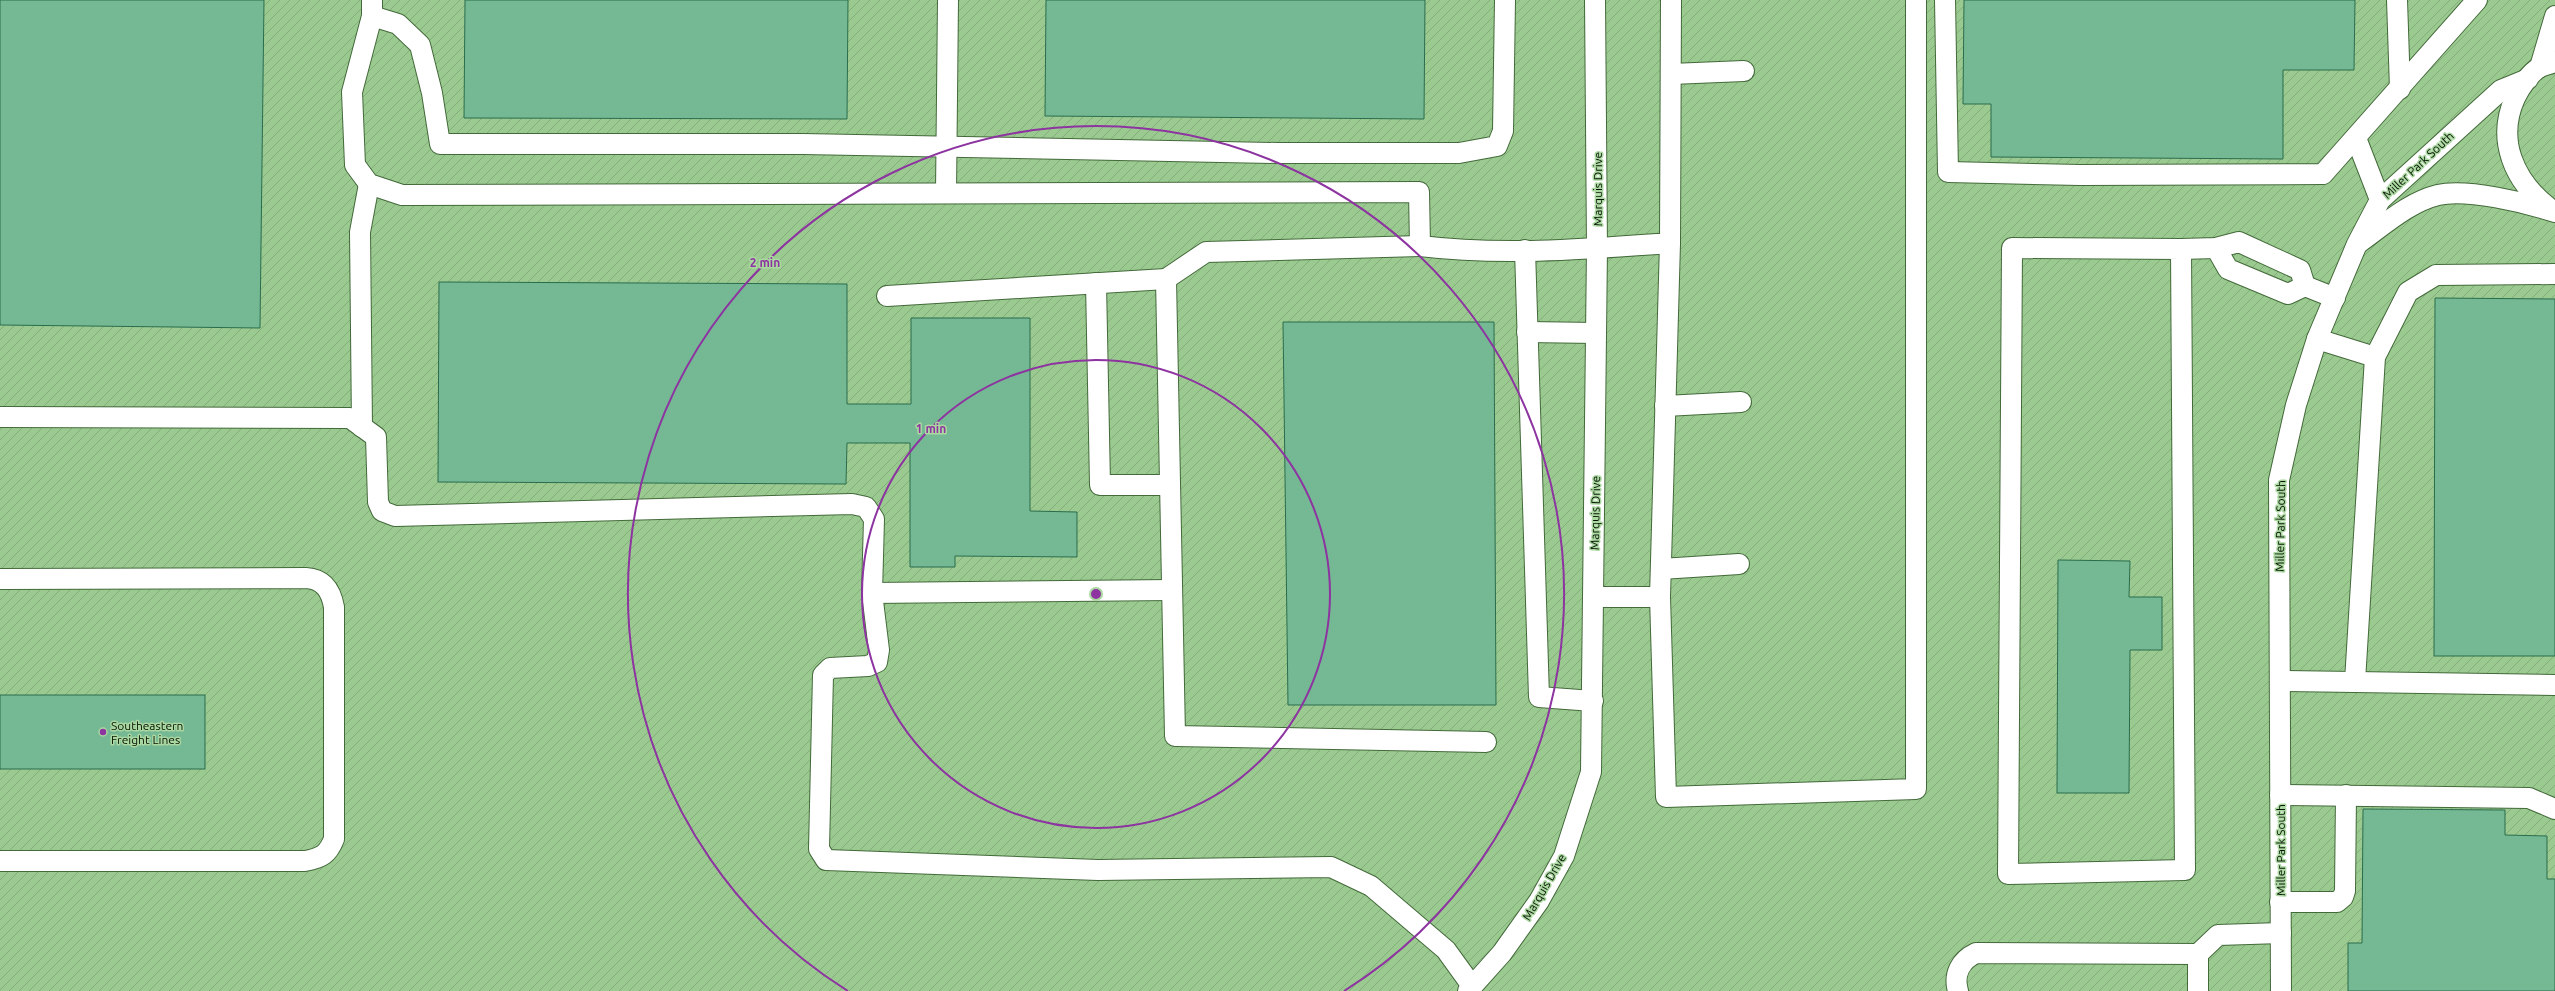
<svg xmlns="http://www.w3.org/2000/svg" width="2555" height="991" viewBox="0 0 2555 991" font-family="Ubuntu,sans-serif">
	<defs>
		<pattern id="industrial-furrows" width="10" height="10" patternUnits="userSpaceOnUse"><rect width="10" height="10" fill="#9bca90"/><path d="M-1 1l2-2M0 10L10 0M9 11l2-2" fill="none" stroke="#84ad7b"/></pattern>
	</defs>
	<rect width="100%" height="100%" fill="#abd7a1"/>
	<rect fill="url(#industrial-furrows)" x="0" y="0" width="2555" height="991"/>
	<g fill="#75b894" stroke="#2a6d4d">
		<path d="M0,0H264L260,328L0,325Z"/>
		<path d="M465,0H848L847,119L464,118Z"/>
		<path d="M1046,0H1425L1424,119L1045,116Z"/>
		<path d="M1964,0H2355L2354,70H2283V159L1991,157V104H1963Z"/>
		<path d="M439,282L847,284V404H911V318H1030V511L1077,512V557L955,556V567H910V443H847L846,484L438,482Z"/>
		<path d="M2435,298L2555,299V656H2434Z"/>
		<path d="M1283,322H1494L1496,705H1288Z"/>
		<path d="M2058,560L2130,561L2129,597H2162V650H2130L2129,793H2057Z"/>
		<rect x="0" y="695" width="205" height="74"/>
		<path d="M2363,809L2505,810V835L2547,836V879H2555V991H2348V943H2362Z"/>
	</g>
	<g fill="none" stroke-linecap="round" stroke-linejoin="round">
		<defs>
			<g id="minor">
				<path d="M372,0V16L398,24L420,45L432,93L440,144H803L1278,153H1459L1497,146L1503,131L1505,0"/>
				<path d="M1945,0L1948,172L2080,175L2323,174L2477,0"/>
				<path d="M2397,0L2400,89"/>
				<path d="M372,16L352,92L355,165L369,184L402,195L1419,192L1420,246C1503,256 1587,249 1670,243L1671,0"/>
				<path d="M2540,67L2555,16"/>
				<path d="M1671,74L1744,71"/>
				<path d="M2356,138L2380,200"/>
				<path d="M946,193L948,0"/>
				<path d="M2549,208C2514,181 2496,140 2515,98C2520,87 2530,73 2540,67C2545,65 2550,64 2555,62"/>
				<path d="M2360,242C2384,225 2409,202 2438,195C2466,188 2527,203 2555,212"/>
				<path d="M1420,246L1206,252L1166,279L1175,736L1486,742"/>
				<path d="M2216,248L2228,269L2288,294L2305,286L2335,298"/>
				<path d="M2181,249L2185,870L2008,874L2012,248L2181,249L2216,248L2239,242L2300,270L2305,286"/>
				<path d="M1525,250L1539,697L1593,701"/>
				<path d="M1096,283L1100,485H1170"/>
				<path d="M887,296L1166,279"/>
				<path d="M1527,332L1596,333"/>
				<path d="M2317,339L2375,357"/>
				<path d="M1665,406L1741,402"/>
				<path d="M0,417L350,418L376,437L378,502L382,511L395,516L852,504L866,507L874,519L872,593L879,650L877,662L868,666L830,668L823,675L819,849L826,860L1098,870L1331,867L1371,886L1446,950L1472,986"/>
				<path d="M362,427L360,232L369,184"/>
				<path d="M1661,569L1739,564"/>
				<path d="M0,579L306,578C324,579 331,591 334,607V839C328,854 322,858 305,861H0"/>
				<path d="M872,593L1172,590"/>
				<path d="M1594,597H1660L1670,243"/>
				<path d="M1660,597L1666,797L1916,789V0"/>
				<path d="M2280,681L2555,685"/>
				<path d="M2355,681L2375,357L2408,292L2436,275L2555,274"/>
				<path d="M2280,795L2529,798L2555,809"/>
				<path d="M2280,902H2337L2343,897L2345,891L2346,795"/>
				<path d="M2198,954V991"/>
				<path d="M1468,991L1502,953L1539,901L1564,856L1591,772L1597,248L1595,0"/>
				<path d="M1958,991C1953,974 1961,960 1976,953L2198,954L2218,935L2281,933"/>
				<path d="M2281,991L2279,480L2296,405L2317,339L2357,244L2380,200L2501,90L2528,79"/>
			</g>
		</defs>
		<use href="#minor" stroke="#436a3a" stroke-width="22"/>
		<use href="#minor" stroke="#fff" stroke-width="20"/>
	</g>
	<g fill="none" stroke="#8d34a1" stroke-width="2">
		<circle cx="1096" cy="594" r="234"/>
		<path d="M848 991A468 468 0 1 1 1344 991"/>
	</g>
	<circle fill="#8d34a1" stroke="#abd7a1" stroke-width="1.5" cx="103" cy="732" r="4"/>
	<g text-anchor="middle" dominant-baseline="central" stroke-width="3" stroke-linejoin="round" paint-order="stroke">
		<g font-size="12" fill="#061503" stroke="#abd7a1">
			<text transform="translate(2418 165) rotate(-43)">Miller Park South</text>
			<text transform="translate(1597 189) rotate(-90)">Marquis Drive</text>
			<text transform="translate(1595 513) rotate(-89)">Marquis Drive</text>
			<text transform="translate(2280 526) rotate(-89)">Miller Park South</text>
			<text transform="translate(2280 850) rotate(-90)">Miller Park South</text>
			<text transform="translate(1544 887) rotate(-60)">Marquis Drive</text>
		</g>
		<g font-size="12" fill="#061503" stroke="#abd7a1" text-anchor="start">
			<text x="111" y="725">Southeastern<tspan x="111" dy="14">Freight Lines</tspan></text>
		</g>
	</g>
	<circle cx="1096" cy="594" r="6" fill="#8d34a1" stroke="#abd7a1" stroke-width="2"/>
	<g font-size="12" text-anchor="middle" font-weight="bold" fill="#8d34a1" stroke="#abd7a1" stroke-width="3" stroke-linejoin="round" paint-order="stroke">
		<text x="765" y="267">2 min</text>
		<text x="931" y="433">1 min</text>
	</g>
</svg>
